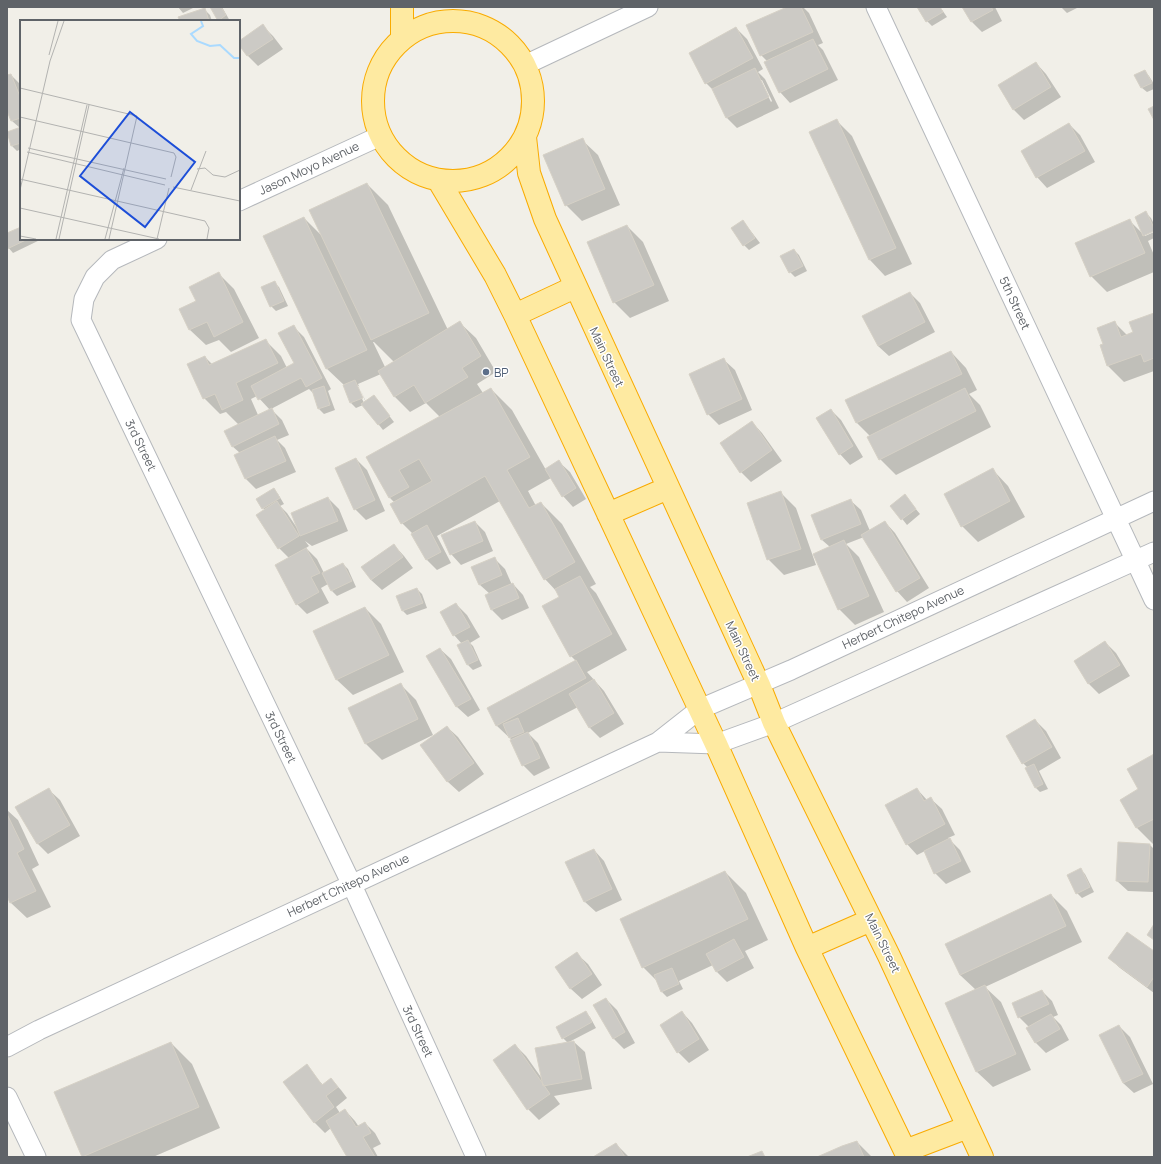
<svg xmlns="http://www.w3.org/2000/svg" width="1161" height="1164" font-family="Manrope,sans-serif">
	<rect width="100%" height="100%" fill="#f1efe8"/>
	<path fill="#0003" fill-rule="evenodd" d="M178,7H195L183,13Z
		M211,7H222L230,21H220Z
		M789,7H803L809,13L823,43L818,45L823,50L838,80L790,103L780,92L768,62L761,55L748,26Z
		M918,7H940L947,17L932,26L927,21Z
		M963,7H995L1002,21L982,32L972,22Z
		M1061,7H1079L1067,13Z
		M205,10L210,15L212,21H181Z
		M263,26L273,36L283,49L258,66L248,56L239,42Z
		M736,28L747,39L763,69L758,72L765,79L779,108L737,128L727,118L714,91L706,83L690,53ZM760,80H762L772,101L771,102Z
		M1036,63L1046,74L1061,97L1024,120L1014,110L999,86Z
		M1144,71L1149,76L1154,84V89L1147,92L1142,88L1136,75Z
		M11,75L21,85V149L17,151L12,146L7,133L20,128L12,121L7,108V77Z
		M836,120L852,136L912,264L885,276L870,260L810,133Z
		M1069,124L1080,135L1095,162L1047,188L1037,177Z
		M582,140L598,155L620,205L582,221L566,205Z
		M367,184L388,205L448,330L460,323L476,338L496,372L477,384L483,393L491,389L512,410L546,470L559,462L570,472L586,499L573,507L563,496L551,478L528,491L536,506L541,503L562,524L596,584L590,587L596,593L627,650L587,672L604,691L624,724L600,738L590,728L578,707L528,733L538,743L550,768L534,776L523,765L512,740L497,726L488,709L576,661L571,656L561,598L559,594L545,579L500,501L437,536L451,563L437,570L427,560L413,534L402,523L395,503L390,498L367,458L440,417L426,403L410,412L394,396L381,374L358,384L366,402L374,396L394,422L383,430L363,405L356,408L351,403L345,386L326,368L304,218L322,236ZM373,342H374L394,362L385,367ZM356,386H359L366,403H364Z
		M1146,213L1151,218L1154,224V230L1145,234V236L1154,232V238L1148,241L1154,255V272L1107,292L1091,276L1130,221L1143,234Z
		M743,221L760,243L749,250L744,245Z
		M627,226L643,242L669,301L630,318L614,302Z
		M21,228V239H42L13,253L7,246V235Z
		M794,250L799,255L807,271L795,277L790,272L782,257Z
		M218,273L234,289L259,338L231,352L219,340L206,345L190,330L181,309L197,301Z
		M274,282L279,287L288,306L276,311L271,306L262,287Z
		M910,293L920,303L935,332L889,356L878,346Z
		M1154,314V371L1124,382L1108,366L1101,346L1104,345L1114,322L1127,335L1134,333Z
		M293,326L304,337L331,389L328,391L335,410L324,414L319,409L314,394L309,389L271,409L282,420L289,435L277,440L285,448L296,472L256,489L245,478L240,453L232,446L239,425L226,412L220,414L204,398L205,357L212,364L265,340L281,356L287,368L296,364ZM257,396L270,410L258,415L251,399Z
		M951,352L966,368L977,390L969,394L980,405L991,427L896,475L880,459L870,436L856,422Z
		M724,360L735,370L752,410L719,425L708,414Z
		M831,410L841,420L863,457L850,465L840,454Z
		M752,422L762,433L782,461L751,482L741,472Z
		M356,459L367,470L385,511L366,520L355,509Z
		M993,470L1008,486L1025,517L978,542L962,526Z
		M273,489L278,494L284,504L280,506L287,513L297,528L328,498L339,509L348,531L312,546L305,541L309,546L306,548L317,559L324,573L343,564L348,569L356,587L337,596L332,591L328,584L321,588L329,603L307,614L297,604L289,558L279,548L265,510L263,508Z
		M780,492L796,508L816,565L784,575L768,559Z
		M905,496L920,514L907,525L892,506Z
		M850,500L861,510L870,531L885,522L895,533L929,588L907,602L897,591L864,537L846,544L859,557L884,612L855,625L839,609L830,547L822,540Z
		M475,522L485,532L493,551L461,565L451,554Z
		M394,545L404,556L413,568L382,590L371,580Z
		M494,558L505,569L512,585L513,584L523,595L529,608L502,620L492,610L486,596L490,594L480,585L472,568Z
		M417,589L422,594L427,608L407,615L402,610Z
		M456,604L467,615L480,637L470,643L473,646L482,666L473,670L468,665L462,644L454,635Z
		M365,608L381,624L404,672L353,695L337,680L315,632Z
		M1105,642L1116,653L1130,676L1099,694L1089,684L1075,661Z
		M440,649L451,659L480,710L468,717L457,707L427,657Z
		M400,684L416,700L433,735L382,760L366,744L349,708Z
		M1035,720L1046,731L1061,758L1039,771L1048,789L1040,792L1035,787L1028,768L1023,763Z
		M447,727L458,737L484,774L459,792L448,782L422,745Z
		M1154,755V843L1153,844L1137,828L1121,800L1140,790Z
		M917,789L927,800L931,799L942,809L955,835L948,838L960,850L971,872L946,884L935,873L925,851L917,855L907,844Z
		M49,790L60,800L80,836L48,854L37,843Z
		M7,810L18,820L39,865L32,869L51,907L27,918L11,903L7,894Z
		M1149,844L1154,849V892L1128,891L1117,881Z
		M594,850L604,861L622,900L596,912L585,902L567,863Z
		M1080,869L1085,874L1094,892L1082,898L1077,893Z
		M725,872L746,893L768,940L745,951L754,968L727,982L717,972L713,965L679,981L683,989L667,997L662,992L657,981L643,967Z
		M1051,895L1067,911L1082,942L985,987L1001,1002L1031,1070L993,1087L977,1072L976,990L960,975L946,944Z
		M1154,953V993L1120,968L1109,958Z
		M577,954L588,964L602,985L582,999L571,989L557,968Z
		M1042,991L1052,1001L1058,1015L1053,1017L1061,1025L1069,1040L1046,1053L1035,1042L1029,1027L1019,1017Z
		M606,999L617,1010L635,1043L624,1049L614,1039L595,1005Z
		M585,1012L590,1017L596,1028L569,1042H574L585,1052L592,1089L554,1096L560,1104L539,1120L528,1109L515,1045L526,1056L543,1080L568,1043L563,1038Z
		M682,1012L692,1023L709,1050L689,1063L678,1052L661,1026Z
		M1119,1026L1130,1037L1153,1084L1134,1093L1123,1083Z
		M171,1043L192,1064L220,1128L153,1157H83L55,1093Z
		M306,1066L323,1085L331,1079L341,1090L347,1098L336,1107L340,1113L345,1110L355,1121L359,1127L365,1123L375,1133L381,1144L373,1148L378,1157H348L331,1128L325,1133L314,1122Z
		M857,1142L872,1157H820Z
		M616,1144L629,1157H595Z"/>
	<path fill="#cccac5" stroke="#d6d1c6" d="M210,7H221L226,15L218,21Z
		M787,7H801L813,32L760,56L746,25Z
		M917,7H940L943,12L926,22Z
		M962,7H991L993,10L971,22Z
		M205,8L209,21H180L178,17Z
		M263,24L273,39L247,56L239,45V41Z
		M736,27L753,58L705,84L689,53Z
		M813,39L828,69L779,93L764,62Z
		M1036,62L1051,87L1013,110L998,85Z
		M755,68L769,97L726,118L712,89Z
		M1145,70L1152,83L1141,88L1134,75Z
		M11,74L21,99V118L11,121L7,111V75Z
		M1154,106V120L1148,109Z
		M837,119L896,248L869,260L809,132Z
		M1069,123L1085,151L1036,178L1021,151Z
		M21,127V143L11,146L7,132Z
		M583,138L605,189L565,206L543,155Z
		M367,183L429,313L371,340L309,210Z
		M1146,211L1154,228V231L1143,236L1135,217Z
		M304,217L367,350L326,369L263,236Z
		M1130,219L1145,253L1090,277L1075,243Z
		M743,220L755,238L743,246L731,228Z
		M627,225L654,285L613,303L587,242Z
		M21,227V239H28L7,249V233Z
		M794,249L803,266L789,273L780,256Z
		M219,272L243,322L214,337L207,322L189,330L179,309L196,301L189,287Z
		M275,281L284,301L270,307L261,287Z
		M910,292L925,322L878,346L862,316Z
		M1154,313V358L1144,362L1141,354L1107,366L1100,345L1103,344L1097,328L1115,321L1121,337L1133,332L1129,322Z
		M460,321L481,356L462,368L468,377L425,403L414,385L394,397L378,371Z
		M294,325L322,378L306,387L301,378L258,400L251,386L294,363L278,333Z
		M266,339L278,363L236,383L243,400L222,410L215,394L203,399L187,364L205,356L209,365Z
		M951,351L962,374L856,423L845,400Z
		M724,358L742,399L707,415L689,374Z
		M355,380L363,398L350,403L343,385Z
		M324,386L330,405L318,409L312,390Z
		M491,388L530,457L507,470L529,508L541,502L575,562L544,580L485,476L401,524L390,504L432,481L419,459L399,470L409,487L389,498L366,457Z
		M965,388L976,411L879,460L867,437Z
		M374,395L390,416L378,425L361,404Z
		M272,408L279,424L232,447L224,431Z
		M831,409L853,446L839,455L816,418Z
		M752,421L772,450L740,473L720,443Z
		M275,436L286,461L245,479L234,455Z
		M356,458L375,500L354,510L335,468Z
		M559,460L576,488L562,497L545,469Z
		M993,468L1010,501L961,527L944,494Z
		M274,488L280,498L262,509L256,499Z
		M781,491L801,549L767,560L747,503Z
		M905,494L916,509L901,520L890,506Z
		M328,497L338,521L300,536L291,513Z
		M851,499L861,524L821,540L811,515Z
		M277,501L299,536L278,549L256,515Z
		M475,521L483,541L450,555L441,535Z
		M885,521L920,578L896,592L861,535Z
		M427,525L441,552L426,560L411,534Z
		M844,540L869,596L838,610L813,554Z
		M394,544L403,557L371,580L361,567Z
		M306,548L320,573L311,577L319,592L296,605L275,565Z
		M495,557L502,575L479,585L471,567Z
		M343,563L352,581L331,591L322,573Z
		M580,576L612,634L570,657L542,606L559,597L555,589Z
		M513,583L519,598L491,610L485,595Z
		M417,588L423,603L402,611L396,596Z
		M456,603L470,627L453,636L440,612Z
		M365,607L389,655L336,680L313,631Z
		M468,640L478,660L467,665L457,645Z
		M1105,641L1120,665L1088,684L1074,661Z
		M440,648L471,699L456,707L426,656Z
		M576,660L586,678L496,726L487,708Z
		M594,679L614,713L589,728L569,694Z
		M401,683L418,719L365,744L348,708Z
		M518,718L524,732L509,738L503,724Z
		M1035,719L1052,747L1022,764L1006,736Z
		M447,726L474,763L447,782L420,745Z
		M528,732L540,758L522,766L510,740Z
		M1154,754V819L1136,828L1120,800L1138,789L1127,769Z
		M1034,764L1043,784L1035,788L1025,768Z
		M49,788L70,825L37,844L15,807Z
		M917,788L924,801L931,797L945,824L906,845L885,805Z
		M7,814L24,849L17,853L36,891L10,903L7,896Z
		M950,838L961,861L934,874L924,851Z
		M1118,842L1150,844L1148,882L1116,881Z
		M594,849L612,889L584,902L565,862Z
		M1081,868L1090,887L1076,894L1067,875Z
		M725,871L748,919L642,968L620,919Z
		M1051,894L1066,926L960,975L945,944Z
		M1154,924V940L1147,935Z
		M1127,932L1154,951V977L1147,987L1108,958Z
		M734,939L744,957L716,972L706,954Z
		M577,952L592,974L570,989L555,967Z
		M672,968L679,984L661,992L654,975Z
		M985,985L1016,1054L976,1072L945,1003Z
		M1042,990L1049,1004L1018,1018L1012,1003Z
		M606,998L625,1032L613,1039L593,1005Z
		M586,1011L592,1022L562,1039L556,1027Z
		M682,1011L699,1039L677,1053L660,1025Z
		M1051,1014L1060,1029L1035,1043L1026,1028Z
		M1119,1025L1143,1074L1123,1083L1099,1035Z
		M574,1041L582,1079L543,1086L535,1048Z
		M171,1042L199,1107L82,1157L54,1092Z
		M515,1044L550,1094L527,1110L493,1060Z
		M307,1064L322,1085L331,1078L338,1087L326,1096L334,1107L314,1123L283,1082Z
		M345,1109L356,1127L365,1122L371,1133L363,1137L375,1157H347L326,1121Z
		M857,1141L864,1157H817L842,1146Z
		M616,1143L625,1157H593Z
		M762,1151L765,1157H747Z"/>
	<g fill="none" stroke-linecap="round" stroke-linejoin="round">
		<defs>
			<path id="minor" d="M876,7L1154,600
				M525,65L648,7
				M239,201L380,136
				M157,239L112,260L95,277L84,299L81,320L351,883L476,1157
				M658,742L716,744L774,723L1154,552
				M7,1047L39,1030L658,742L700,709L791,670L1154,501
				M7,1097L36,1157"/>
			<path id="trunk" d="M373 101a80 80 0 1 1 160 0a80 80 0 1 1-160 0Z
				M402,38V7
				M525,137L529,173L545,219L759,685L774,723L889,956L982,1157
				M439,181L495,275L515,315L716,744L807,948L908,1157
				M515,315L575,287
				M608,514L668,488
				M807,948L871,920
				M905,1151L968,1127"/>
		</defs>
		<use href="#minor" stroke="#b5b8bc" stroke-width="21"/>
		<use href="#trunk" stroke="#f9ab00" stroke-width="24"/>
		<use href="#minor" stroke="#fff" stroke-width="19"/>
		<use href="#trunk" stroke="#feeaa1" stroke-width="22"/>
	</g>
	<circle fill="#5c6f8a" stroke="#fff" stroke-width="1.5" cx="486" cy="372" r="4"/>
	<g text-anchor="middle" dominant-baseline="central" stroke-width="3" stroke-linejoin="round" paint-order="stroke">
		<g font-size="12" fill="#5f6368" stroke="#fff">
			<text transform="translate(309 168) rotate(-25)">Jason Moyo Avenue</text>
			<text transform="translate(1015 303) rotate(65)">5th Street</text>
			<text transform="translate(607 357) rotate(65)">Main Street</text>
			<text transform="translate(141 445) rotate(64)">3rd Street</text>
			<text transform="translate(903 617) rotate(-25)">Herbert Chitepo Avenue</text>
			<text transform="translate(743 651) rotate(65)">Main Street</text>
			<text transform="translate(281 737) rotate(64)">3rd Street</text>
			<text transform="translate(348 885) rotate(-25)">Herbert Chitepo Avenue</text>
			<text transform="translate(883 943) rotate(64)">Main Street</text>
			<text transform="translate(418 1031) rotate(65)">3rd Street</text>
		</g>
		<g font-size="12" fill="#4e5e75" stroke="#fff" text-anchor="start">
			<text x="494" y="372">BP</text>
		</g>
	</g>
	<g transform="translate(20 20)">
		<rect width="220" height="220" fill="#f1efe8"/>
		<path fill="none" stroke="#aadaff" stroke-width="2" d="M181,1L183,6L171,14L177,21L190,26L200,25L214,38H220"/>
		<path fill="none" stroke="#b3b3b1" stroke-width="1" d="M29,35L38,1M0,68L117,96L89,219M0,97L154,133L156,137L151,157M8,128L146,159M7,132L145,165M177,149L185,148L193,155L205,157L220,150M0,159L185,201L189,208L187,219M153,167L220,181M0,170L30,41L44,1M171,170L186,131M0,188L139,219M0,216L16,219M36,219L67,85M39,219L69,85M85,219L104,148M137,219L149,168"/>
		<path fill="#1d4ed8" fill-opacity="0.15" stroke="#1d4ed8" stroke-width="2" d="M110,92L175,142L125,207L60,156Z"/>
		<rect width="220" height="220" fill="none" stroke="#5f6368" stroke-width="2"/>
	</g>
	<rect width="1161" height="1164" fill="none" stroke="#5f6368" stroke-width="16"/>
</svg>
